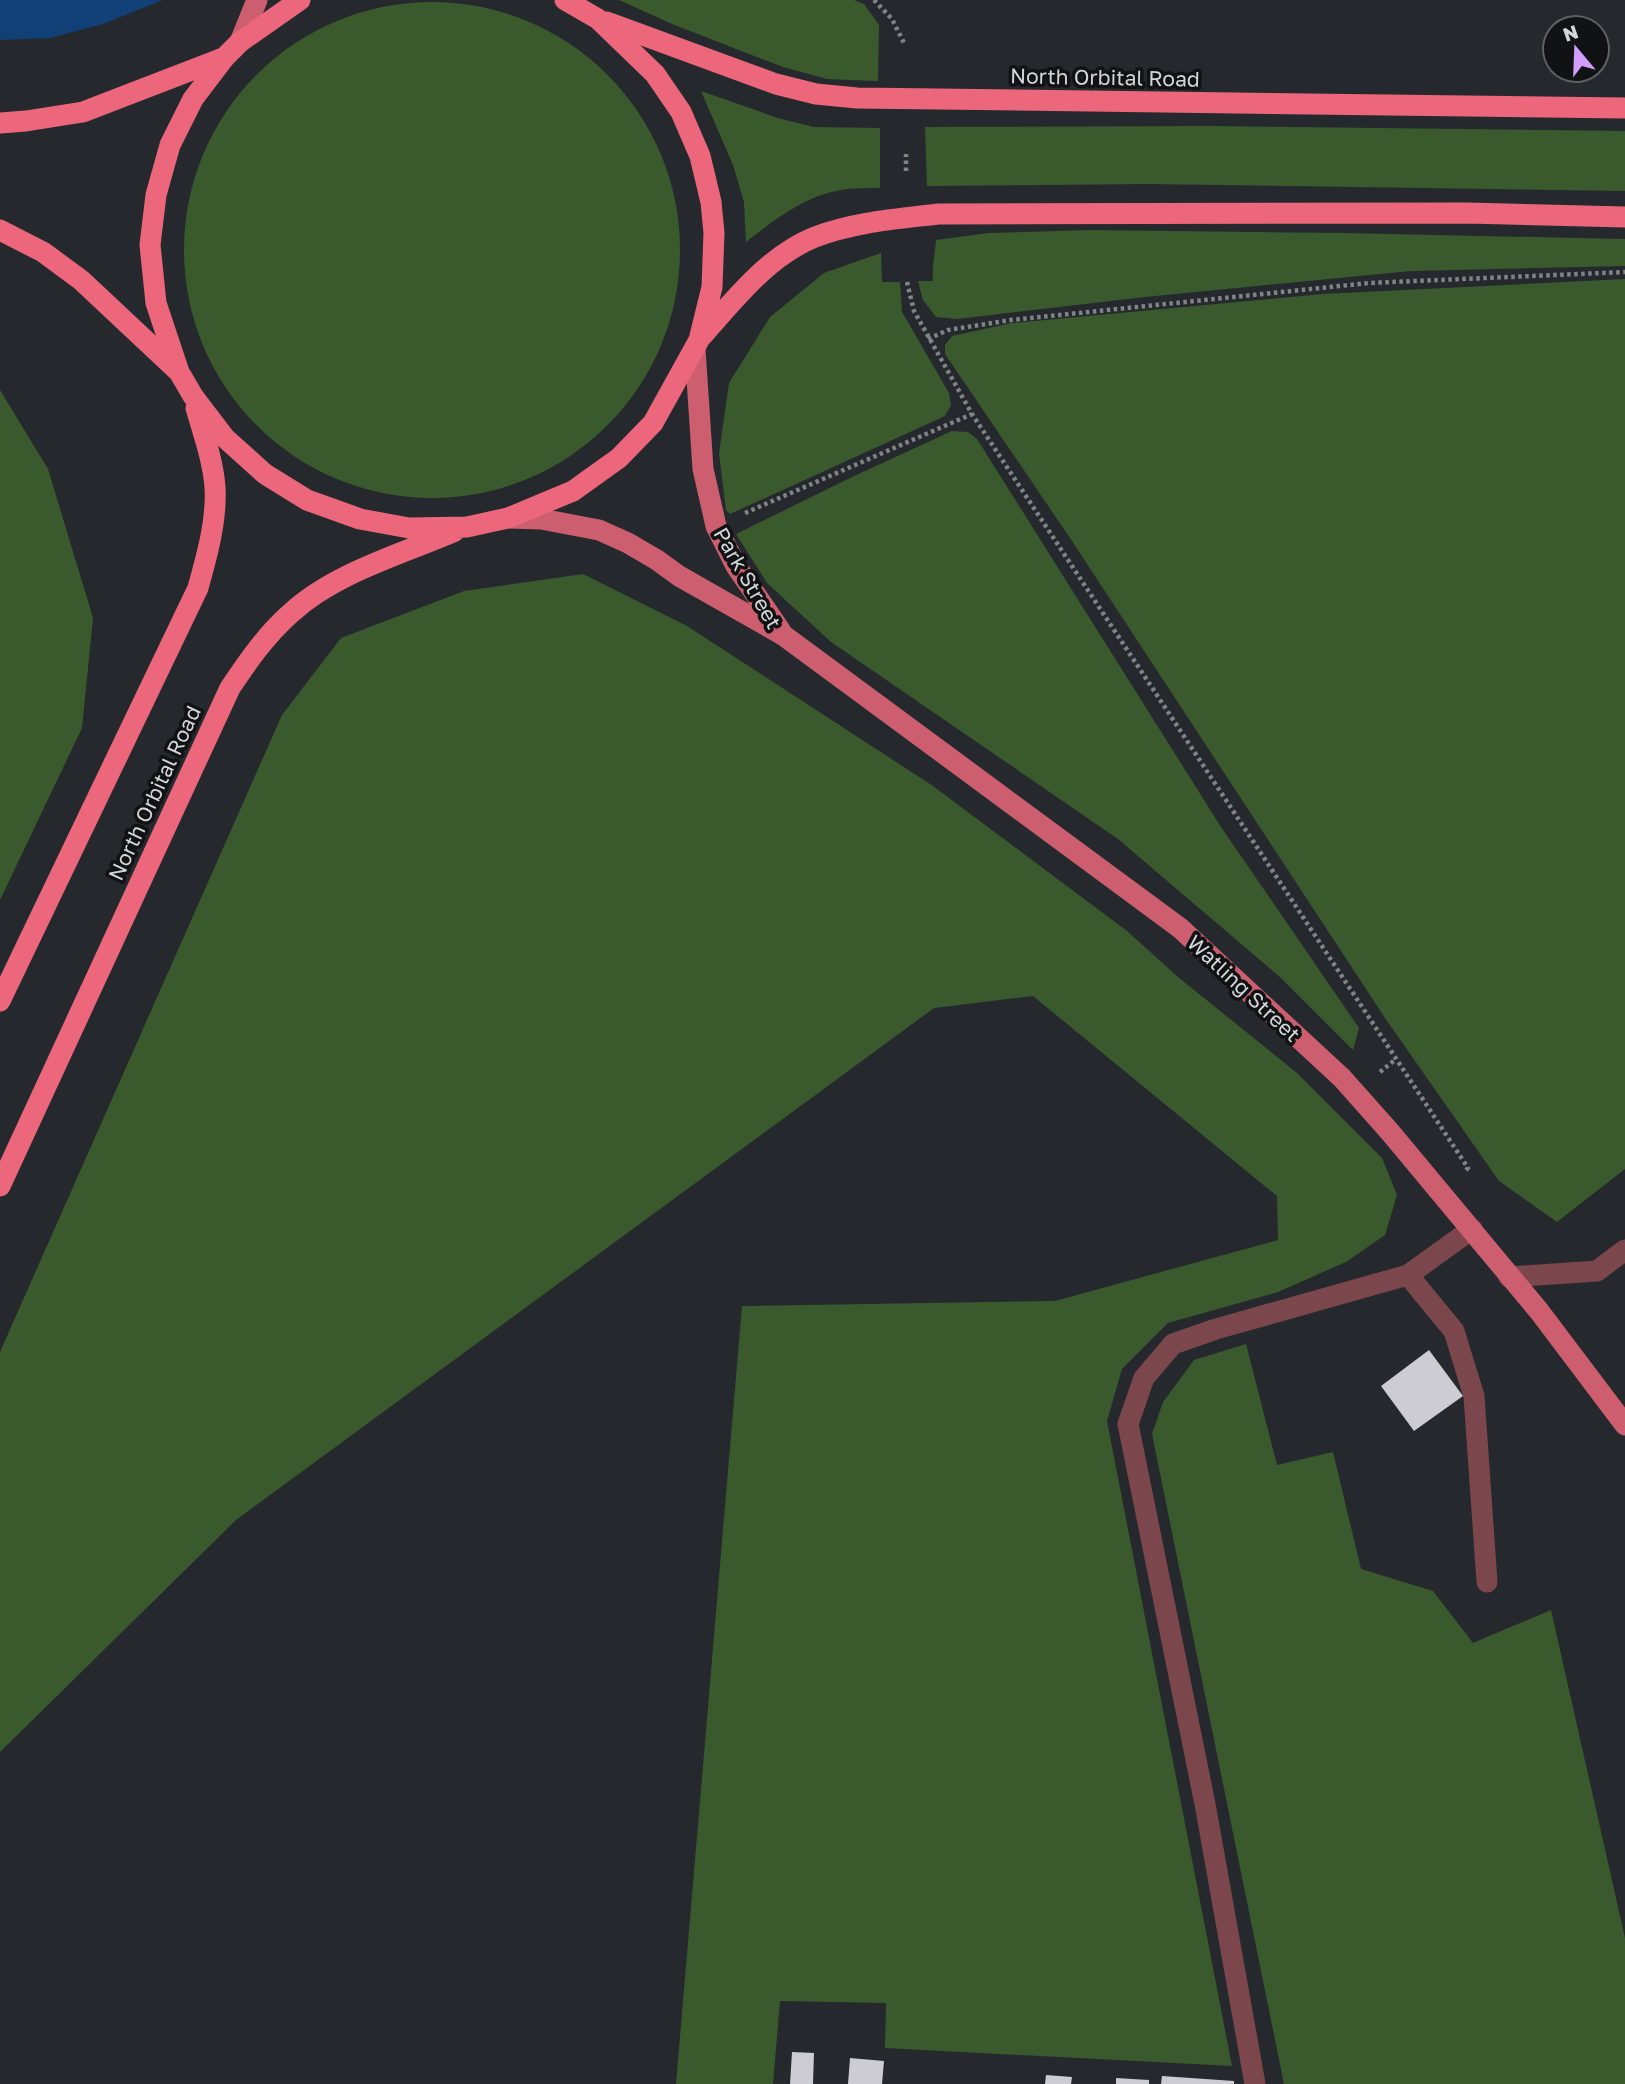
<svg xmlns="http://www.w3.org/2000/svg" width="1625" height="2084" font-family="'Golos Text',sans-serif">
	<rect width="100%" height="100%" fill="#25292d"/>
	<path fill="#3a5a2e" d="M619,0H854L864,4L879,25L878,81L827,79L783,67L672,24Z
		M184 250a248 248 0 1 1 496 0a248 248 0 1 1-496 0Z
		M701,91L778,118L814,127L880,128V188C869,188 858,188 847,189C807,194 777,218 746,242L744,202L733,165Z
		M1209,126L1625,131V191L1148,184L927,186L925,127Z
		M1091,230L1343,233L1625,239V266L1411,271L1145,297L957,319L936,317L923,300L918,281H933C932,266 935,254 936,240L989,233Z
		M881,253L882,282H900L902,312L949,393L951,405L945,416L730,514L726,510L719,453L729,383L770,317L824,273Z
		M1625,279V1169L1557,1222L1499,1181L1385,1018L1072,541L945,354V345L952,336L1012,323L1323,294Z
		M0,390L48,469L93,618L82,728L0,900Z
		M952,431L968,432L977,439L1221,827L1359,1028L1353,1050L1281,978L1118,839L831,642L767,583L736,534L852,477Z
		M583,574L687,626L933,786L1127,931L1178,977L1297,1073L1382,1158L1397,1195L1385,1235L1346,1262L1278,1292L1168,1323L1122,1369L1107,1421L1232,2066L885,2048L886,2003L780,2001L773,2084H676L742,1306L1055,1301L1278,1240L1277,1196L1033,996L934,1008L236,1520L0,1752V1352L282,715L341,638L464,591Z
		M1246,1344L1277,1465L1333,1452L1361,1569L1433,1591L1473,1643L1551,1610L1625,1938V2084H1284L1152,1434L1163,1402L1194,1360Z"/>
	<path fill="#114077" d="M0,0H163L103,24L50,38L0,40Z"/>
	<path fill="#ceccd3" d="M1429,1350L1463,1396L1414,1431L1381,1386Z
		M792,2052L814,2053L813,2084H790Z
		M850,2058L884,2061L882,2084H848Z
		M1046,2075L1072,2077L1071,2084H1045Z
		M1162,2076L1234,2081V2084H1161Z
		M1116,2078L1149,2080V2084H1116Z"/>
	<g fill="none" stroke-linecap="round" stroke-linejoin="round">
		<path stroke="#808487" stroke-width="4.5" stroke-dasharray="3.5 3.5" stroke-linecap="butt" d="M874,0L892,19L904,43
			M906,171V154
			M907,282L914,311L972,414L1468,1168L1464,1172
			M928,339L948,330L1011,320L1369,283L1625,272
			M745,513L972,414
			M1380,1072L1396,1059"/>
		<path stroke="#7c464d" stroke-width="21" d="M1408,1275L1454,1331L1474,1396L1487,1582
			M1509,1277L1597,1271L1625,1250"/>
		<path stroke="#7c464d" stroke-width="21" d="M1255,2084L1205,1804L1128,1424L1144,1378L1173,1344L1216,1329L1408,1275L1472,1229"/>
		<path stroke="#cd5e6f" stroke-width="21" d="M240,42L257,0
			M695,349L703,469L716,526L736,566L780,630
			M508,518L541,519L599,530L628,543L657,560L679,576L783,635L1180,928L1342,1078L1390,1132L1539,1311L1625,1425"/>
		<path stroke="#ec667c" stroke-width="21" d="M300,0L240,42L225,57L193,99L170,145L156,195L150,245L156,303L179,372L193,396L225,438L265,474L307,500L360,519L409,528L467,527L508,518L573,491L619,458L653,423L699,340L712,287L714,233L711,202L700,156L681,112L655,74L598,19L565,0
			M607,22L776,84L816,94L857,98L1625,108
			M0,123L26,121L83,112L223,58
			M0,230L43,252L81,280L178,371
			M702,336C735,299 768,256 815,237C854,222 897,219 938,214L1467,213L1625,217
			M0,1001L198,588C207,555 217,521 215,487C213,460 203,433 196,408
			M0,1186L230,688C248,661 266,635 291,613C334,573 402,554 455,531"/>
	</g>
	<g text-anchor="middle" dominant-baseline="central" stroke-width="7" stroke-linejoin="round" paint-order="stroke">
		<g font-size="21" fill="#d3d6d8" stroke="#101213">
			<text transform="translate(1105 77) rotate(1)">North Orbital Road</text>
			<text transform="translate(748 578) rotate(60)">Park Street</text>
			<text transform="translate(154 793) rotate(-65)">North Orbital Road</text>
			<text transform="translate(1244 988) rotate(43)">Watling Street</text>
		</g>
	</g>
	<g transform="translate(1576 49) rotate(341)"><circle r="33" fill="#101213" stroke="#5e6062" stroke-width="2"/>
	<path d="M0-5L12 26L0 18L-12 26Z" fill="#d29dfd"/>
	<text y="-10" font-size="19" font-weight="bold" text-anchor="middle" fill="#d3d6d8">N</text>
	</g>
</svg>
